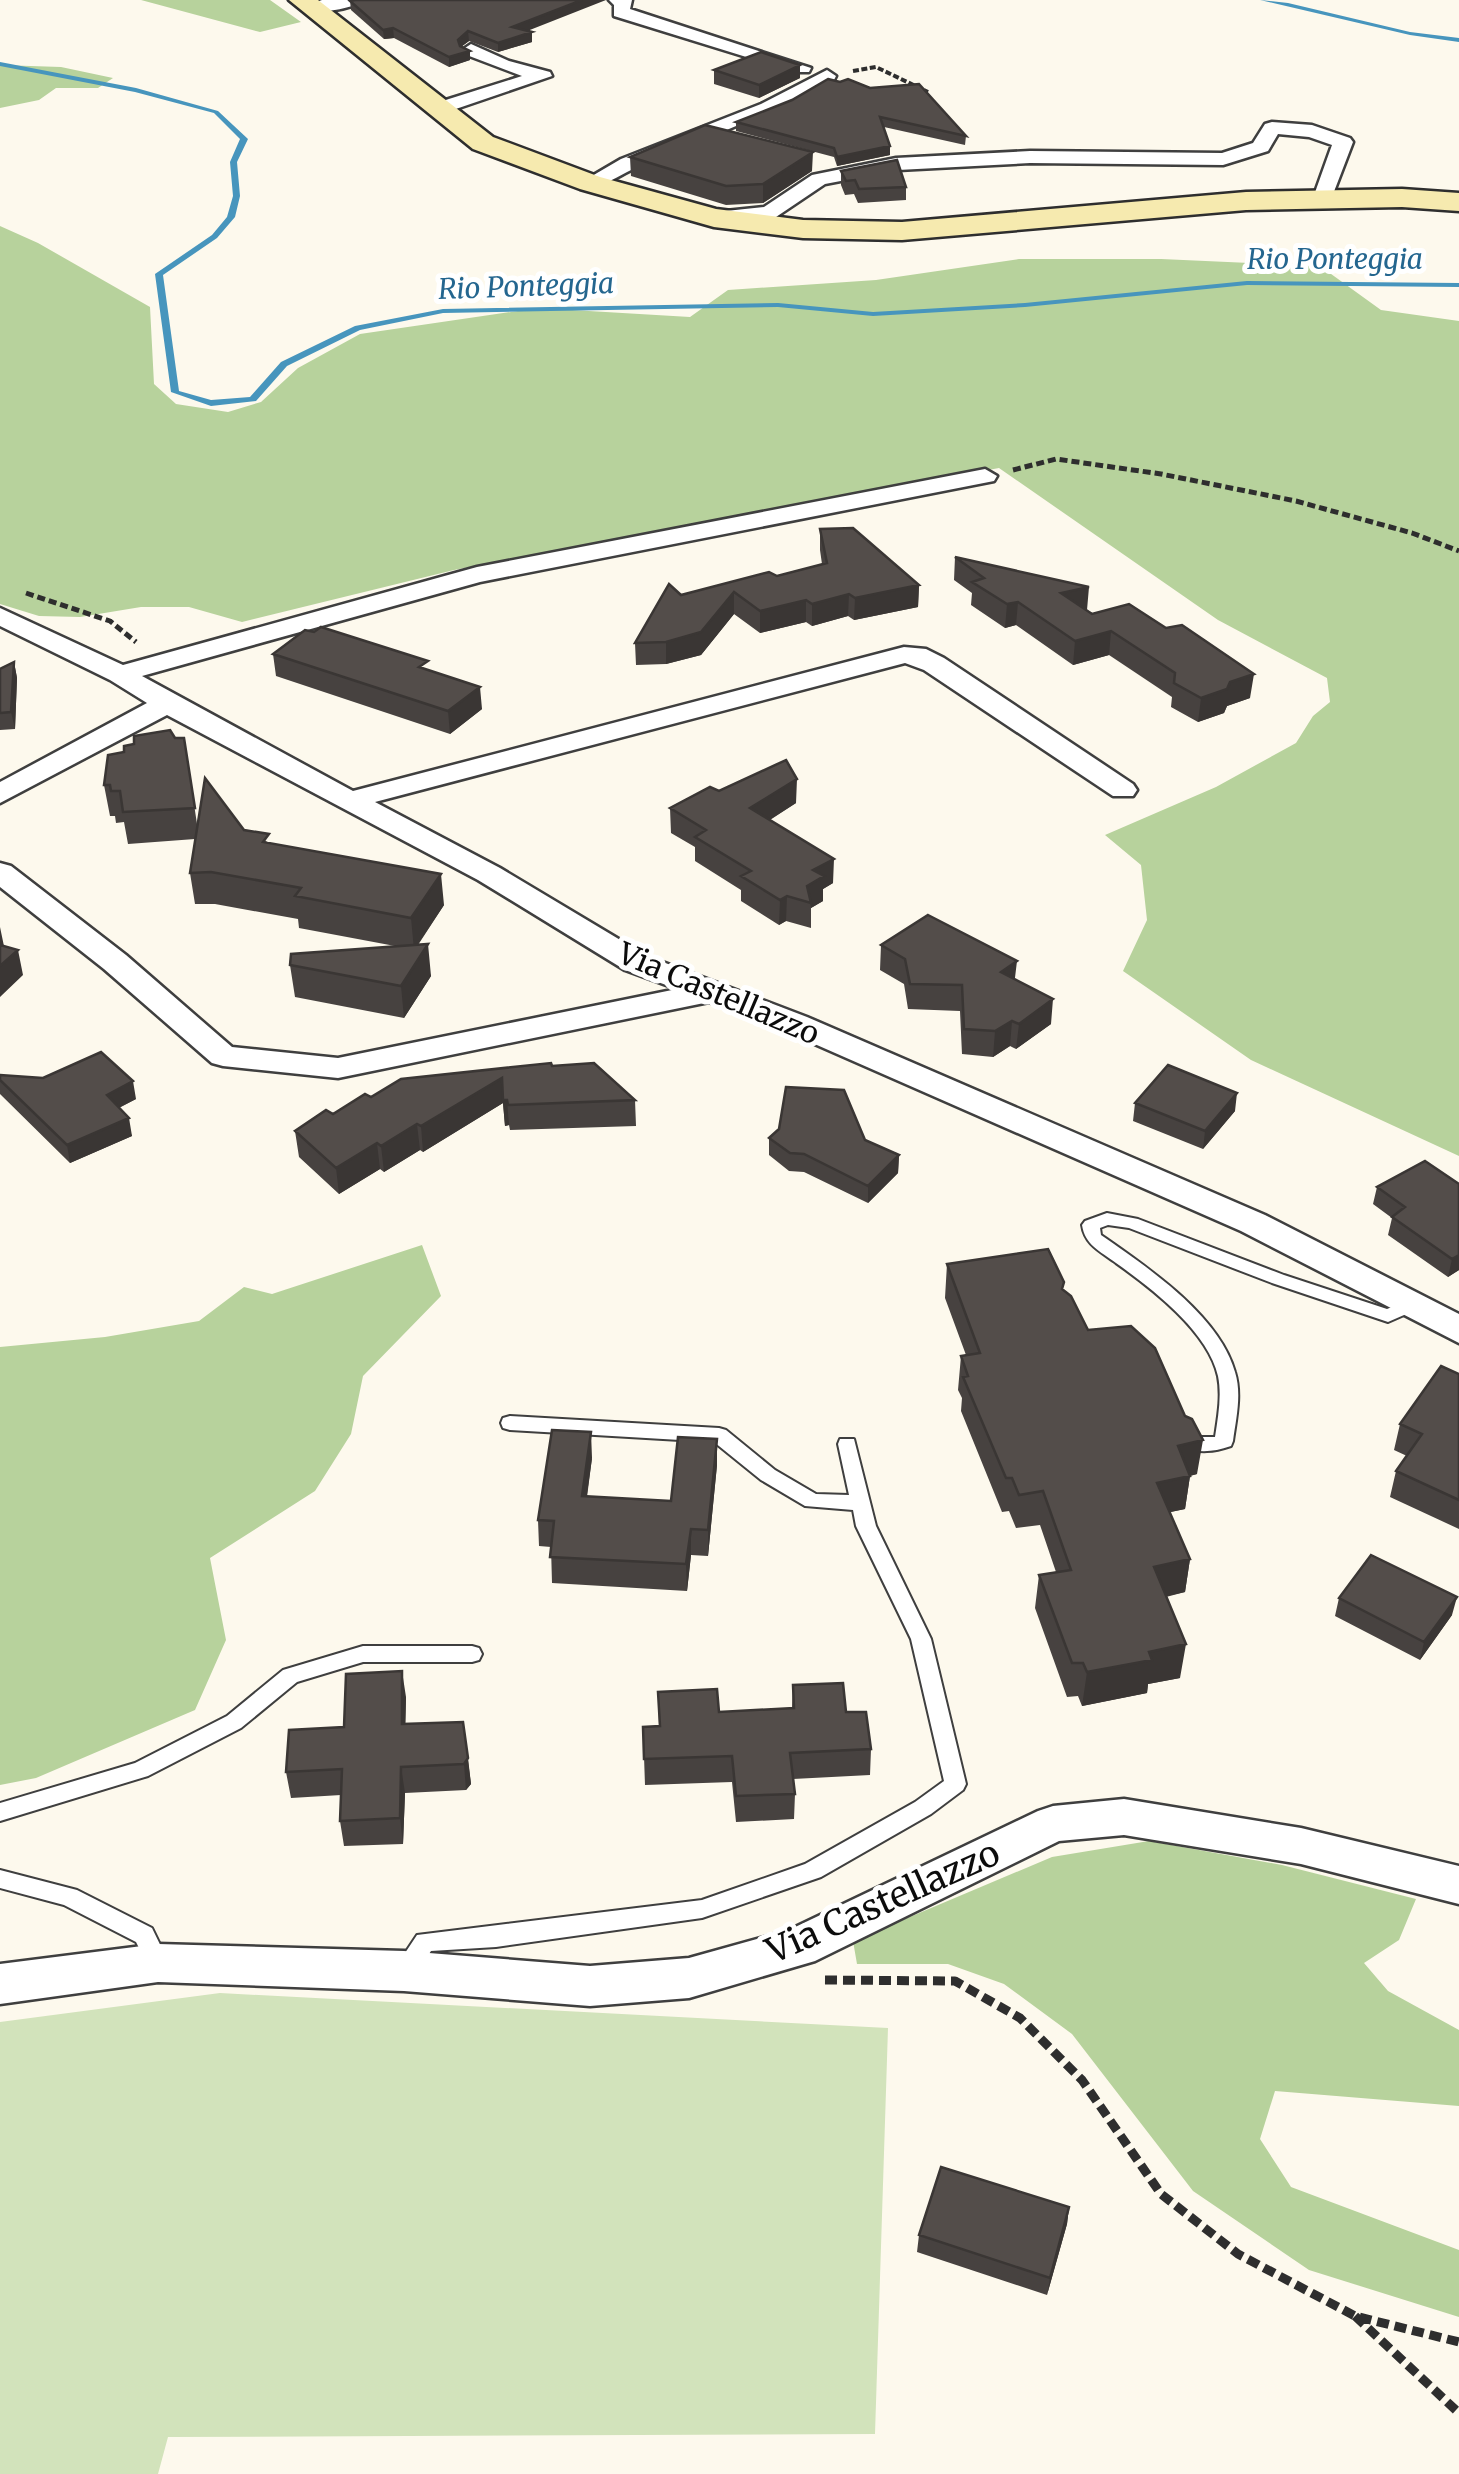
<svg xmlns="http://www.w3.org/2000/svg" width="1459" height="2474" font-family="Merriweather,serif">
	<rect width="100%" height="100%" fill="#fdf9ed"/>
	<path fill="#d2e3bb" d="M220,1993L888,2028L875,2434L168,2437L158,2474H0V2022Z"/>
	<path fill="#b7d29c" d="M141,0H270L301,22L260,32Z
		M0,65L61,67L113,78L98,88H56L39,100L0,108Z
		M0,226L38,243L150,307L154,384L176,404L228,412L261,402L298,368L360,334L538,308L690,317L728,290L876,280L1019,259H1161L1320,266L1381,310L1459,321V1156L1251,1060L1123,971L1147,920L1141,865L1105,835L1216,787L1296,743L1313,716L1330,702L1327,678L1218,620L999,468L454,570L242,622L189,607H141L80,617L39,616L0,604Z
		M422,1245L441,1296L363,1376L351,1434L315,1491L210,1558L226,1640L195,1710L36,1778L0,1785V1347L105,1337L199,1321L244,1287L272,1294Z
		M1149,1841L1282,1865L1416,1899L1399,1940L1364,1963L1388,1991L1459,2030V2106L1275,2091L1260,2139L1291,2187L1459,2250V2317L1309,2270L1193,2191L1072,2034L1004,1984L948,1964H857L853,1941L1052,1857Z"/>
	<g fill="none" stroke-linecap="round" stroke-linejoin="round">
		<path fill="#4795bd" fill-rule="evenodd" d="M1260,0L1288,3L1410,32L1459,38V42L1410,35Z
			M0,62L136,88L218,111L248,139L237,162L240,196L235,217L217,238L163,275L179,391L211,400L250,397L281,362L355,326L443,309L778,303L873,312L1025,303L1247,281L1459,283V287L1247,285L1025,307L873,316L778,307L443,313L360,330L287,366L256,401L211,406L171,392L155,274L212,235L227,217L233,196L230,162L240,139L214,113L135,92L0,66Z"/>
		<defs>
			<path id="lane" d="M1107,1213L1138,1219L1284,1275L1387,1309L1414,1298L1423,1304L1420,1308L1388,1322L1272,1283L1129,1228L1108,1225L1100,1228L1101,1235C1147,1267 1219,1315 1235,1372C1242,1394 1236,1419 1233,1441L1231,1446C1213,1452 1201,1453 1183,1448L1178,1431L1180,1426H1194L1198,1437H1215C1218,1417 1222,1396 1218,1376C1208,1331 1151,1288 1116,1263C1100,1251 1085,1245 1082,1225L1085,1221Z
				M510,1416L719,1428L726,1430L775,1470L816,1494L849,1495L838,1444L840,1439H854L876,1526L931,1639L966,1784L963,1790L931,1814L821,1877L702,1918L496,1947L431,1951C422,1964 414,1984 396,1978L393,1971L417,1935L702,1900L805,1864L915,1802L944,1781L911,1639L856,1526L853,1510L805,1506L761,1480L714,1442L510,1430L503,1428L501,1423L503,1418Z
				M363,1646H472L479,1648L482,1654L479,1660L472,1662H363L297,1682L241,1728L148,1776L0,1821V1803L135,1763L227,1716L283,1670Z
				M0,1870L77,1890L152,1928L169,1963L166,1970L158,1973L150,1970L136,1942L64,1905L0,1888Z"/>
			<path id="street" d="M365,0C352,9 315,16 302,7L322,0Z
				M609,0H632L630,9L811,68L809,72H795L614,16V5Z
				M471,44L509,61L550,72L552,76L447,112H433V104L522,76L464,54L462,50Z
				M827,70L836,76L834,80C771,114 705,138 640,166C623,173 608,184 590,189L580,183L621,159L761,104Z
				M1272,122L1312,125L1350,138L1353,142L1330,202L1323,204L1313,198L1332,145L1309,137L1278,134L1268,151L1223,165L1030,163L898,170L825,184L776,217L716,224L706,218L716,212L764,207L812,175L896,158L1030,151L1222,153L1253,143L1265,124Z
				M985,469L997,476L994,481L480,582L142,676L353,791L904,647L926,649L944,658L1133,784L1137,790L1133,796H1113L924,670L905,663L375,802L500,868L647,956L807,1017L1265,1215L1459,1314V1343L1241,1231L785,1031L709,1002L338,1078L223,1066L212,1063L104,969L0,887V863L11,866L126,955L232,1047L338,1058L677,989L625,970L478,880L167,715L0,803V782L147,703L110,680L0,626V608L123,665L477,567Z
				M1124,1799L1301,1828L1459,1866V1904L1301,1864L1124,1835L1059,1841L815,1961L689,1998L590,2006L404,1991L158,1982L0,2004V1964L158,1944L404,1951L590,1966L689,1958L789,1930L1038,1811L1053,1806Z"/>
			<path id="secondary" d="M289,0H318L493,137L600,177L716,209L803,220L902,222L1246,192L1402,189L1459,193V211L1402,207L1246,210L902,240L803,238L714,227L580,189L473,149Z"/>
		</defs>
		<use href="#lane" stroke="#3f3f3f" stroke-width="4"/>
		<use href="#street" stroke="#3f3f3f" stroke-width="5"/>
		<use href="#secondary" stroke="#2e2e2e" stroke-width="5"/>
		<path stroke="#2e2e2e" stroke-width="4" stroke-dasharray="6 2.5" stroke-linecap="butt" d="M853,71L876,67L928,92"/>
		<path stroke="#2e2e2e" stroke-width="5" stroke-dasharray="8 4" stroke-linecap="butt" d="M1013,470L1056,459L1161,474L1296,501L1412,533L1459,551
			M26,593L110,621L136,642"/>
		<path stroke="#2e2e2e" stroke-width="9" stroke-dasharray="12 6" stroke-linecap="butt" d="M825,1980L955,1981L1020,2018L1082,2080L1161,2194L1238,2254L1355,2316L1459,2342
			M1355,2316L1459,2413"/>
		<use href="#lane" fill="#fff" fill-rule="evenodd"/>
		<use href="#street" fill="#fff" fill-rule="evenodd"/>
		<use href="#secondary" fill="#f6eaaf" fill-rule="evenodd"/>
	</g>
	<path fill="#474240" d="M350,1L526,31L532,32V42L498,52L469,41L461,47L470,60L449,67L394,38L384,39L351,10Z
		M714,70L800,78L759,98L714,84Z
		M828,79L966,136L965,145L884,127L890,155L837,166L834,157L736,131V122L792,100Z
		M630,157L812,171L763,203L726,205L631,176Z
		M841,171L906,187V200L858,203L854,194L845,195L841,185Z
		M820,529L919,585L918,607L854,620L848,616L812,626L806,622L760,633L734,614L701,655L666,664L636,665L635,643L681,595L777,576L822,564L820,550Z
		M955,557L1087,610L1250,698L1227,706L1224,713L1198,722L1171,707L1172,697L1109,655L1073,665L1016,625L1005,628L971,605L972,593L954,580Z
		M273,654L429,670L482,709L450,734L276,676Z
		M14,662L17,678L15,729L0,730V669Z
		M175,738H184L197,824L244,830L270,843L444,905L418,945L431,976L404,1018L295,997L290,965L395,946L299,928L298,919L215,904H195L190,873L195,839L128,844L124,822L116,823L115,816H110L104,785L124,752Z
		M719,791L796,803L770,820L833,883L823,889V901L811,908V928L786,921L779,925L741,901V890L695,861V847L671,833L670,808Z
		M881,945L1015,979L1051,1024L1016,1049L1010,1046L993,1057L962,1054L960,1011L908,1009L904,984L880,970Z
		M552,1066L635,1100L636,1126L510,1130L509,1125L505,1126L503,1103L423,1152L420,1150L384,1172L380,1169L339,1194L299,1157L295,1131L371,1097Z
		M0,1075L136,1099L119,1108L132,1136L70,1163L0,1094Z
		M1135,1103L1235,1111L1203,1149L1133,1121Z
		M769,1138L865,1140L899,1155L898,1173L868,1203L804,1172L789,1171L769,1155Z
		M1459,1184V1270L1448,1277L1388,1235L1392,1218L1373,1204L1377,1187Z
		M947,1264L1064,1290L1088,1330L1197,1474L1190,1476L1185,1509L1170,1512L1190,1559L1185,1592L1166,1597L1180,1678L1148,1684L1147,1693L1082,1706L1078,1696L1067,1697L1035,1608L1039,1575L1056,1572L1040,1525L1016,1528L1009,1511L1002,1512L961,1411L962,1398L958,1390L961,1356L966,1355L945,1298Z
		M1459,1374V1529L1390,1497L1396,1471L1407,1456L1394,1450L1400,1424Z
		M717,1439V1465L708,1556L691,1555L687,1591L552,1583L551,1547L539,1546L538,1520L592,1458L587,1497L671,1501Z
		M1339,1598L1452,1615L1420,1660L1335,1616Z
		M793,1685L846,1712L871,1749L870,1775L793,1779L795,1794L794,1819L736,1822L732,1782L645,1785L643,1727L659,1726L658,1692L719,1712L792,1708Z
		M406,1697L405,1724L463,1722L471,1784L466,1790L405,1793L403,1844L344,1846L340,1821L341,1795L291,1798L286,1772L344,1727Z
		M1069,2207L1067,2224L1047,2295L917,2252L919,2235Z"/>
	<path fill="#3a3634" d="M582,0H606L512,37V27Z
		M393,28L394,38L384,39L383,30Z
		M468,31L469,41L458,49V40Z
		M532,32V42L498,52V43Z
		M470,51V60L449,67V57Z
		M800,65V78L759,98V85Z
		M890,146V155L837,166V157Z
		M813,152L812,171L763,203V184Z
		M919,585L918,607L854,620L855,598Z
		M1089,587L1087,610L1061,593Z
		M734,592V614L701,655L666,664V642Z
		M849,594L848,616L812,626V604Z
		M806,600V622L760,633V611Z
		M1018,602L1016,625L1005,628L1007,604Z
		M1111,631L1109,655L1073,665L1075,641Z
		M14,662L17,678L15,729L11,712Z
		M1254,674L1250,698L1227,706L1224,713L1198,722L1201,698L1230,682Z
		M480,687L482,709L450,734L448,711Z
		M797,779L796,803L750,832V808Z
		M834,859L833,883L823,889V901L811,908L807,886L813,870Z
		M441,874L444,905L414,950L411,918Z
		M787,896L786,921L779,925L780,900Z
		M0,927L5,951L0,956Z
		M428,944L431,976L404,1018L401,986Z
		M18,950L23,975L0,997V966Z
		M1017,961L1014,986L1001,972Z
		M1053,999L1051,1024L1016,1049L1019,1024Z
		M1012,1021L1010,1046L993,1057L995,1031Z
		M502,1078L507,1100L509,1125L505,1126L503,1103L423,1152L421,1126Z
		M133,1081L136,1099L110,1112L107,1095Z
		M1237,1093L1235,1111L1203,1149L1205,1131Z
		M129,1118L132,1136L70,1163L67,1145Z
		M417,1124L420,1150L384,1172L381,1146Z
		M377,1143L380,1169L339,1194L336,1168Z
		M899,1155L898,1173L868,1203V1186Z
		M1459,1255V1270L1448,1277L1452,1259Z
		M591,1432L592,1458L583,1523L582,1496Z
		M717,1439V1465L708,1556V1530Z
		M1203,1440L1197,1474L1185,1477L1190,1476L1185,1509L1152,1516L1157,1483L1178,1446Z
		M691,1529V1555L687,1591L686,1564Z
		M1190,1559L1185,1592L1149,1600L1154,1567Z
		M1457,1597L1452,1615L1420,1660L1424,1642Z
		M1186,1644L1180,1678L1148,1684L1147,1693L1082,1706L1087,1672L1149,1652Z
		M402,1671L406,1697L405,1750L402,1724Z
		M468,1758L471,1784L466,1790L464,1764Z
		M401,1767L405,1793L403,1844L400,1818Z
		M1069,2207L1067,2224L1047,2295L1050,2278Z"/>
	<path fill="#534d4a" stroke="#3a3634" stroke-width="2.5" d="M355,0H582L512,27L532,32L498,43L468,31L458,40L460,46L470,51L449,57L393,28L383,30L350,1Z
		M761,52L800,65L759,85L714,70Z
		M828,79L840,82L848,79L870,88L919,84L966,136L880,117L890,146L837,157L834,148L736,122L792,100Z
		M705,125L813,152L763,184L726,186L630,157Z
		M897,160L906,187L859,189L855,180L846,181L841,171Z
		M853,528L919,585L855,598L849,594L812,604L806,600L760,611L734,592L701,632L666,642L635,643L669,584L681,595L769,572L777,576L827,563L820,529Z
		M955,557L1089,587L1061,593L1092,614L1129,604L1166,628L1182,625L1254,674L1230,682L1227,689L1201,698L1174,683L1175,673L1111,631L1075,641L1018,602L1007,604L972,582L984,578Z
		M321,627L428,661L419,667L480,687L448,711L273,654L305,630L314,632Z
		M14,662L11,712L0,713V669Z
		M170,730L175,738H184L195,808L123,812L120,791H111L110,785H104L108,755L124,752V746L134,744V736Z
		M786,760L797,779L750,808L834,859L813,870L824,876L807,886L811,903L787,896L780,900L741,876L751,871L695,837L706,830L670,808L710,787L719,791Z
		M205,778L244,830L269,834L263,842L441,874L411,918L295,896L301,888L211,872L190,873Z
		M928,915L1017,961L1001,972L1053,999L1019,1024L1012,1021L995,1031L964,1029L962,985L910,984L905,959L881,945Z
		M428,944L401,986L290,965L291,954Z
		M0,945L18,950L0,966Z
		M101,1052L133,1081L107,1095L129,1118L67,1145L0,1080V1075L43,1078Z
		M551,1063L552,1066L594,1063L635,1100L508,1105L507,1100H503L502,1078L421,1126L417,1124L381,1146L377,1143L336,1168L295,1131L326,1110L333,1114L365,1094L371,1097L401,1079Z
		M1168,1065L1237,1093L1205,1131L1135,1103Z
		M786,1087L844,1090L865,1140L899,1155L868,1186L804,1154L790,1153L769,1138L779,1129Z
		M1425,1161L1459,1184V1255L1452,1259L1392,1217L1405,1207L1377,1187Z
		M1048,1249L1064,1282L1062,1289L1071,1296L1088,1330L1131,1326L1155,1348L1185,1416L1192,1419L1203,1440L1178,1446L1190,1476L1157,1483L1190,1559L1154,1567L1186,1644L1149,1652L1152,1660L1087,1672L1083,1663H1072L1039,1575L1071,1570L1043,1491L1019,1495L1012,1478H1006L963,1377L968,1376L961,1356L980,1353L947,1264Z
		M1441,1366L1459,1374V1500L1396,1471L1422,1434L1400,1424Z
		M552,1430L591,1432L582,1496L671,1501L678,1437L717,1439L708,1530L691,1529L686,1564L550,1557L554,1521L538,1520Z
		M1371,1555L1457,1597L1424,1642L1339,1598Z
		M402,1671V1724L463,1722L468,1758L464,1764L401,1767L400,1818L340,1821L342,1769L286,1772L289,1730L344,1727L346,1674Z
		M843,1683L846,1712H866L871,1749L790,1753L795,1794L736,1796L732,1756L644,1759L643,1727L660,1726L658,1692L717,1689L719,1712L794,1708L793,1685Z
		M941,2167L1069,2207L1050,2278L919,2235Z"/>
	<g text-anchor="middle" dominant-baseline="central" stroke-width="10" stroke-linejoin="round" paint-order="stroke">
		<g font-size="28" font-style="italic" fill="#24668f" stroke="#fff">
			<text x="1335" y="259">Rio Ponteggia</text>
			<text transform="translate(526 286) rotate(-2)">Rio Ponteggia</text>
		</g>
		<g font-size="30" fill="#0c0c0c" stroke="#fff">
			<text transform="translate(719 993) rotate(23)">Via Castellazzo</text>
		</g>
		<g font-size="35" fill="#0c0c0c" stroke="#fff">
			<text transform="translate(883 1902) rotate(-24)">Via Castellazzo</text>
		</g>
	</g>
</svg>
